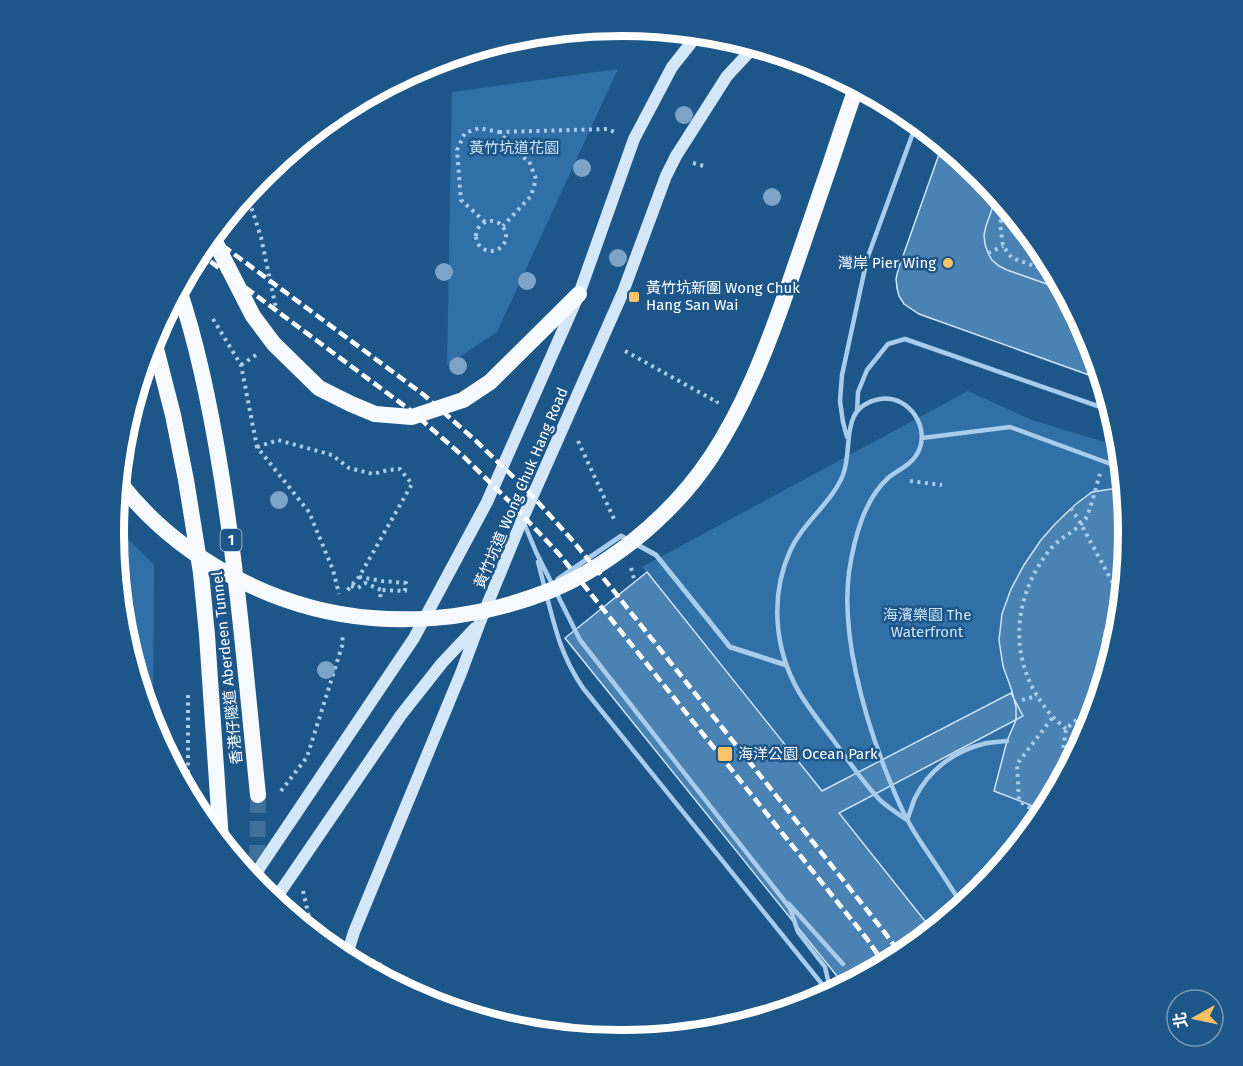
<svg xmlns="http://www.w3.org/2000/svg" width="1243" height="1066" font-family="'Fira Sans','Noto Sans TC',sans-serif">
	<rect width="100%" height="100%" fill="#1d5689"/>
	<path fill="#3070a7" d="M618,69L497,332L447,365L452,92Z
		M968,391L1032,420L1121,447L1129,533L1119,632L1090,728L1043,815L980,892L934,930L642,567Z
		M115,526L154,565L153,727L124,632L114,533Z"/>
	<path fill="#4a82b3" stroke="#cce4f9" stroke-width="1.5" d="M943,143L981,174L997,195L986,226L984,235L985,244L988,253L992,260L999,266L1007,270L1064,290L1090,339L1101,375L1100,379L919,314L904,304L899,296L897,288L896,279L898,270Z
		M943,143L981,174L1044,251L1090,339L1103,380L919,314L904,304L899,296L897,288L896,279L898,270Z
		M1124,487L1129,533L1119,632L1090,728L1046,811L994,791L1007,741L1016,720V707L1012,691L1003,666L999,640L1002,614L1011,589L1024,565L1041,540L1056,523L1076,504L1092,492Z
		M647,572L822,791L1011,693L1023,716L839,813L933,931L903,955L845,986L565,638Z"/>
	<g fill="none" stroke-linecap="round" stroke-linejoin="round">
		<path stroke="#3f6f9b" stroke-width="16" stroke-dasharray="16 8" stroke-linecap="butt" d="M257,885L258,795"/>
		<path stroke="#a7ccec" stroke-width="4" stroke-dasharray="3 4.5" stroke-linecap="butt" d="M499,132L608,129L616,133
			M693,163L704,166
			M247,194L261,237L275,304L278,310
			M1007,206L1000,223L1003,246L1012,258L1055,273
			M476 236a15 15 0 1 1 30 0a15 15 0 1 1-30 0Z
			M485,222L461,200L457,150L465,133L479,128L499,132L509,143L514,151L529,161L536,179L531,196L503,226
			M988,253L1003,246
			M213,319L241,365L257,447L309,512L333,570L339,594
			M625,351L717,402L716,403
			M241,365L256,355
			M578,441L615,521
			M257,447L278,440L332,455L349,468L373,474L388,470L400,469L412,484L359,577L345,593
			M1110,448L1117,427
			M122,453L128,463
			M910,481L942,485
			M1071,508L1081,524L1122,600
			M631,568L635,582
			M359,577L382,581L406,583L405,591L381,590
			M351,586L358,588L365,583L381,590L380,599
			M1108,671C1099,644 1104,625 1122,605
			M188,695V794
			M1022,700L1037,696
			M1066,729C1058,722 1050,715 1044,706C1008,658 1013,598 1048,552C1058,538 1076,532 1086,518C1091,509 1096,486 1100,474
			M1067,770L1063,750L1066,729L1098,701
			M281,791L307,757L343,643L342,634
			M1043,816L1019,801L1017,764L1053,717
			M303,891L312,930L334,941
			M365,957L383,966"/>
		<path stroke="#a7ccec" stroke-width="4.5" d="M857,411L858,392L867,370L888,344L905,339L1112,411
			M847,437L843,422L840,401L842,375L867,259L917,122
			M922,438L1010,427L1119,467
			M524,523L536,552L580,640L790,908L798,932L825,967L831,993
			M538,562L545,589
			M547,597C556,632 562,657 583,688L830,994
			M907,820C898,814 889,808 881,801C863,783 849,761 834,741C822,725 809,709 799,692C774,649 770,596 790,551C803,522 831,504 843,475C854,446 838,407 880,399C909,394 932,429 917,454C911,465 898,470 888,478C863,501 854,540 849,572C841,633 863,712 885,769C892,786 898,803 907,819C912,829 918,838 924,847C937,866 950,886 963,906
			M907,820C910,813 912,805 915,798C928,771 954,751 983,744C991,742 999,742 1007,741
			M789,904L843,964"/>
		<path stroke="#a7ccec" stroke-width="5" d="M558,579L621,536L656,555L730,647L786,665"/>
		<path stroke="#d3e7f9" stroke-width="12" d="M252,879L414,638L487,502L579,294L634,139L672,67L699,33
			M274,901L401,715L442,663L475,628
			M346,958L354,932L461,673L480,622L522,520L623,292L666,176L676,156L727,76L755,46"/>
		<path stroke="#f6faff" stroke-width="16" d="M212,236L253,316L274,344L319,388L351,404L375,414L412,417L463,400L490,382L579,294
			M179,290C199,349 211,411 221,473C238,579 247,687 258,795
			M153,337L173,415L186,480L201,573L207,635L221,841
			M119,482C179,559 275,610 372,618C433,623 493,613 549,591C580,579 607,561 633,541C663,517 690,489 711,457C744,407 766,350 786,293C801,248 817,204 832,159C840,135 848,110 857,86"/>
		<path stroke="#fff" stroke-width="4.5" stroke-dasharray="10 4.5" stroke-linecap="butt" d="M211,237L424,395L475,440L528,491L573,541L617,595L882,929L902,956
			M199,253L410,410L464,457L512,504L559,554L867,939L885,965"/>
	</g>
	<g fill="#7da4c7">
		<circle cx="684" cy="115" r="9"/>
		<circle cx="582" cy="168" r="9"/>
		<circle cx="772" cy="197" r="9"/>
		<circle cx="618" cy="258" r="9"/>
		<circle cx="444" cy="272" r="9"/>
		<circle cx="527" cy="281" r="9"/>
		<circle cx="458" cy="366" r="9"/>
		<circle cx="279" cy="500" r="9"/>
		<circle cx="326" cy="670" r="9"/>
	</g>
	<g fill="#fbc366" stroke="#1d5689" stroke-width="2">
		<circle cx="948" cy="263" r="6"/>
		<rect x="628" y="291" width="12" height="12" rx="3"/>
		<rect x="717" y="746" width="16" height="16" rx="3"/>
	</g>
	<g text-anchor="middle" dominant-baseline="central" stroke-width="5" stroke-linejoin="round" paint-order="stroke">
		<rect fill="#1d5689" stroke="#bbccdc" stroke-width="1.5" x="220.5" y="529" width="21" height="22" rx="4.5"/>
		<g font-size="14" font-weight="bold" fill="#fff">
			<text x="231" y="540">1</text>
		</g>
		<g font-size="15" fill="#cce4f9" stroke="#1d5689">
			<text x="514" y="148">黃竹坑道花園</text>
			<text x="927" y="615">海濱樂園 The<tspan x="927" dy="17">Waterfront</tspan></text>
		</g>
		<g font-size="15" fill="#fff" stroke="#1d5689" text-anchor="start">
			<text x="936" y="263" text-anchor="end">灣岸 Pier Wing</text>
			<text x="646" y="288">黃竹坑新圍 Wong Chuk<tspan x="646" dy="17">Hang San Wai</tspan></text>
			<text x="738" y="754">海洋公園 Ocean Park</text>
		</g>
		<g font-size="15" fill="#fff" stroke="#1d5689">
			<text transform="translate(521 488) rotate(-67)">黃竹坑道 Wong Chuk Hang Road</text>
			<text transform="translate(227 668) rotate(-96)">香港仔隧道 Aberdeen Tunnel</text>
		</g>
	</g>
	<path d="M0 0H1243V1066H0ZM124 533a497 497 0 1 1 994 0a497 497 0 1 1-994 0Z" fill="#1d5689" fill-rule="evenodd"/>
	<path fill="none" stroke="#fff" stroke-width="8" d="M124 533a497 497 0 1 1 994 0a497 497 0 1 1-994 0Z"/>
	<g transform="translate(1195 1018) rotate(261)"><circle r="28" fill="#1d5689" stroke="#779ab8" stroke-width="1.5"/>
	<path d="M0-4.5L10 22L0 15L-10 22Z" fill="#fbc366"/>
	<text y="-9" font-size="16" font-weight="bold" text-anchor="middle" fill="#ffffff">北</text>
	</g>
</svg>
